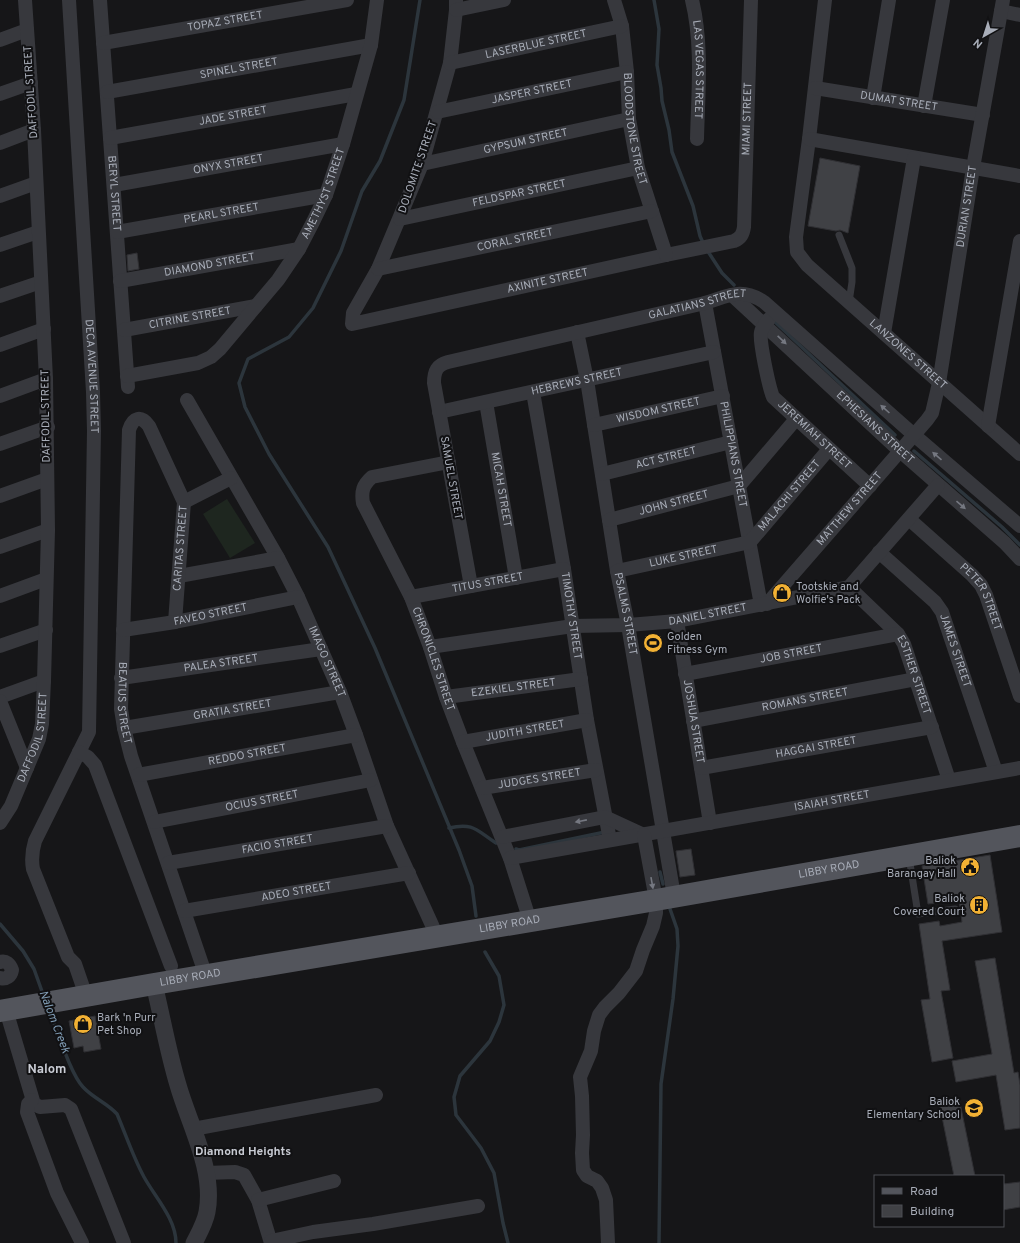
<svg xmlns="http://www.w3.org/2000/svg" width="1020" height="1243" font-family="Overpass,sans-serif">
	<rect width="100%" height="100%" fill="#161618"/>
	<path fill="#1e261f" d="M227,499L255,543L230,558L203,514Z"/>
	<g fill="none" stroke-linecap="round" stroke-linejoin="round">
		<path stroke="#2c353c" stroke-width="3.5" d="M420,0L404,100L380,161L362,191L341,251L313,308L289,337L248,359L239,383L245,407L269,454L328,547L375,648L459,850L472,886L476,916
			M654,0L659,29L657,65L661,88L662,101L669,130L672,152L693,206L700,236L704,245
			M707,250L722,273L734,285
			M774,321L895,435
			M914,451L1002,527L1020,545
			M449,828C474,822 477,831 496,843
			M516,849L519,850L605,832
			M660,872L663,884
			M0,924L23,951L34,969L44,997
			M485,952L499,976L504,1005L499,1022L490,1041L460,1076L454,1097L456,1115L481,1148L494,1173L503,1223L508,1243
			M49,1010C57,1029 70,1073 83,1087C93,1098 107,1103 117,1114C126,1135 133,1157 144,1177C155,1197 176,1219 176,1243
			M659,1243L661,1084L673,999L678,946L677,929L669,906"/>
	</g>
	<path fill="#404145" stroke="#303034" d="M820,158L860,166L848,233L840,230L836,231L808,226Z
		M137,253L139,269L128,271L127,255Z
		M691,849L695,875L680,877L676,851Z
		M990,855L1002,932L942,941L950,990L941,991L953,1058L932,1062L921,1000L930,999L919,924L939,921L940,926L962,922L959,900L928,904L922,866Z
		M995,958L1014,1073L1018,1072L1020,1085V1128L1005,1130L996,1075L956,1082L952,1061L992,1054L975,961Z
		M95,1016L101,1049L84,1052L83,1046L74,1048L69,1021Z
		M959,1098L975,1176H954L939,1102Z
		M1020,1182V1207L1003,1210V1184Z"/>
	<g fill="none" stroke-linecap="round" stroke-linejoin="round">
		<path stroke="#37383d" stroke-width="7" d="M839,235L852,268V282L849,302
			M909,857L918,914L955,909"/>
		<g stroke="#37383d" stroke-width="14">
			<path id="s1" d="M69,0L93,392L94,431L89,732L35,841C32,851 31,858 33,869L68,957L75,964L86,996"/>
			<path id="s2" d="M100,0L128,387"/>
			<path id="s3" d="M456,0V10L450,63L422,164L378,269L353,313L352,324L666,255L734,241C741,238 743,234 744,227L751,0"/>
			<path id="s4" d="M614,0L622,26L627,72L629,119L638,168L666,255"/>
			<path id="s5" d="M692,0C703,45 698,94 697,139"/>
			<path id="s6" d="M825,0L809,139L796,237L797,252L807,265L1020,454"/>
			<path d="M456,10L504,0"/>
			<path d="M1001,11L1020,15"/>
			<path d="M0,40L27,30"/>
			<path id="s7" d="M103,43L347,0"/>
			<path id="s8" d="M450,63L622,26"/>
			<path id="s9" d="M815,88L983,115"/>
			<path id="s10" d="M107,92L371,45"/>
			<path d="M0,94L31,83"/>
			<path d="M873,98L889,0"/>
			<path d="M924,106L943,0"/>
			<path id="s11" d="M437,112L627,72"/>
			<path id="s12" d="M110,138L356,94"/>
			<path d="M809,139L1020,176"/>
			<path d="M0,143L34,130"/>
			<path id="s13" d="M422,164L629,119"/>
			<path id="s14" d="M114,185L343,144"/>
			<path d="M0,196L36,183"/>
			<path id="s15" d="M400,219L638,168"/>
			<path id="s16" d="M117,232L326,195"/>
			<path d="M0,245L38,232"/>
			<path id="s17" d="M378,269L652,211"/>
			<path id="s18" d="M120,281L299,249"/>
			<path id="s19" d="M732,295L900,451L1005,543L1020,559"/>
			<path d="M0,296L41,282"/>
			<path id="s20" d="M705,303L761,605"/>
			<path id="s21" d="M769,319C766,323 762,327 761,332C759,341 769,387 773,397L870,486"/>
			<path id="s22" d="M124,330L256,306"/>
			<path id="s23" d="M577,332L587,380L617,571L628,625L674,896"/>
			<path d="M884,333L914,158"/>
			<path d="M0,345L44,329"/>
			<path id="s24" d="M127,376L198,363L211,357L220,349L256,306L278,280L299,249L313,222L326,195L343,144L371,45L377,0"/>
			<path id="s25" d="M533,392L564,569L587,720L610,840"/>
			<path d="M0,396L46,379"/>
			<path id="s26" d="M187,400L278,558L298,597L340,692L356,735L387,826L437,936"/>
			<path id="s27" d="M486,402L516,578"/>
			<path id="s28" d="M439,412L714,352"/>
			<path id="s29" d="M594,425L723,396"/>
			<path d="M988,426L1020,241"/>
			<path d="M0,444L48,427"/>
			<path id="s30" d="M449,462L372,477C363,485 361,491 363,503L411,597L430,647L446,697L463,742L510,858L530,921"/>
			<path id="s31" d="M602,474L731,442"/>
			<path d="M0,496L47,479"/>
			<path d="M184,502L231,478"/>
			<path id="s32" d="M909,519L972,575L981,585L986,595L1020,696"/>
			<path id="s33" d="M609,520L739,486L796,419"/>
			<path d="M0,547L48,530"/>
			<path id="s34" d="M879,552L935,602L942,612L996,772"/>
			<path id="s35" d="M617,571L750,542L829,449"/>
			<path d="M179,576L278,558"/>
			<path id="s36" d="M471,586L434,383C434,371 437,365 448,362L705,303C729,296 741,287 764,302L914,435L1020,526"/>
			<path id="s37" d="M849,587L898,634L904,644L949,780"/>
			<path d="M0,596L46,579"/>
			<path id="s38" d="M411,597L564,569"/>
			<path id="s39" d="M767,604L927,420L932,413L939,383L973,168L1003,0"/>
			<path id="s40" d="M677,621L710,823"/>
			<path id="s41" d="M175,622L184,502L149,426C141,415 133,417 129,430L121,709L124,728L131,756L206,976"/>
			<path id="s42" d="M123,630L175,622L298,597"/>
			<path d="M0,646L46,630"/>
			<path id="s43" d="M430,647L573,626L628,625L677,621L849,587L938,485"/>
			<path id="s44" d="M685,674L898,634"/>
			<path id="s45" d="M121,678L321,649"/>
			<path d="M0,697L44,681"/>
			<path id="s46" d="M446,697L581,679"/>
			<path d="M0,701L27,768"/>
			<path id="s47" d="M693,721L916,679"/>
			<path id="s48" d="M124,728L340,692"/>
			<path id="s49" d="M463,742L587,720"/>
			<path d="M79,752L88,757L95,765L171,966"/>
			<path id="s50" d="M701,768L932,727"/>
			<path id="s51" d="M138,775L356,735"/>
			<path id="s52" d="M482,788L596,770"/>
			<path id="s53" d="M154,822L371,780"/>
			<path id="s54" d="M0,823L11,806L39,739L42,724L44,681L48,530L46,379L34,130L25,0"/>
			<path d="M502,837L605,817L644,835"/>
			<path id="s55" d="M510,858L1020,768"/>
			<path id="s56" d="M168,863L387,826"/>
			<path id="s57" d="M184,911L409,873"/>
			<path d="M0,962C6,960 10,964 12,970C11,976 6,980 0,978"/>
			<path d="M6,1010L34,1104L40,1107L65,1105L71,1109L124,1243"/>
			<path d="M32,1100L28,1104L27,1112L57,1193L82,1243"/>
			<path d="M193,1129L376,1095"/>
			<path d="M206,1173L235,1172L244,1175L258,1200L271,1243"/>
			<path d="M258,1200L334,1181"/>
			<path d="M271,1241L313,1232L373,1224L478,1206"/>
			<path d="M608,1243L606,1200L602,1188L597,1181L587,1176L583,1170L582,1153L583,1135L582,1096L580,1077L591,1051L594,1031L599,1015L605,1007L619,993L636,971L643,950L653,926L656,913V900L644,835"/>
		</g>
		<path stroke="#37383d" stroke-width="17" d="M154,984C162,1017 168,1052 178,1085C189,1124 215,1170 207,1212C205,1223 199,1233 194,1243"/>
		<path stroke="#53555c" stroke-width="22" id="s58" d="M0,1011L154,984L656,900L1020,836"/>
	</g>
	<defs><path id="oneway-solid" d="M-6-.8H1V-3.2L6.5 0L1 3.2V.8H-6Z"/></defs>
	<g fill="#757881">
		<use href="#oneway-solid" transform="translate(782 340) rotate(43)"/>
		<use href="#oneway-solid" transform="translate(885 409) rotate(-138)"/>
		<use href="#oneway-solid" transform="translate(937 456) rotate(-139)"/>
		<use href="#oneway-solid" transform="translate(961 505) rotate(41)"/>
		<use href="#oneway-solid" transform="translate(581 821) rotate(169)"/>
		<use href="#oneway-solid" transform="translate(652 883) rotate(80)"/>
	</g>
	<defs>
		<symbol id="shop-disc" viewBox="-11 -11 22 22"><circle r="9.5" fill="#f2b134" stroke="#111113"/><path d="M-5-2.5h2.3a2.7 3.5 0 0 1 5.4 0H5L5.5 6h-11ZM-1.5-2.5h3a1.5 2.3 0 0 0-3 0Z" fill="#111"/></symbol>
		<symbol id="stadium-disc" viewBox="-11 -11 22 22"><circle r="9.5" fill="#f2b134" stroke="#111113"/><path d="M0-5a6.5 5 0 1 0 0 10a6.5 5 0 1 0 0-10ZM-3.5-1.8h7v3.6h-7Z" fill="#111"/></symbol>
		<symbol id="civic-disc" viewBox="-11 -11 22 22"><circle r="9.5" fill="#f2b134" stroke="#111113"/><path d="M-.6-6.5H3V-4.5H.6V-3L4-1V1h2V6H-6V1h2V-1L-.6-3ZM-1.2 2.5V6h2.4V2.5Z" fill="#111"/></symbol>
		<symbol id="building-disc" viewBox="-11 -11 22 22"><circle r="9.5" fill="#f2b134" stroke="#111113"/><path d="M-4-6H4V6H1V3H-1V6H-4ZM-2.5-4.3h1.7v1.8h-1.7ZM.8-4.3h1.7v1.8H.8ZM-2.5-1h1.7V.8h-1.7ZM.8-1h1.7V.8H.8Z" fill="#111"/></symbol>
		<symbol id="school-disc" viewBox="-11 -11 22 22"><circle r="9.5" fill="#f2b134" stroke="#111113"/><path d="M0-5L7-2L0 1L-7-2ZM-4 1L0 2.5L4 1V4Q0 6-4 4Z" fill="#111"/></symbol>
	</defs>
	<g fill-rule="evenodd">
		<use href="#shop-disc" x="771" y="582" width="22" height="22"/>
		<use href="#stadium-disc" x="642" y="632" width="22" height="22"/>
		<use href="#civic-disc" x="959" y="856" width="22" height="22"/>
		<use href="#building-disc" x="968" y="894" width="22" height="22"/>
		<use href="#shop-disc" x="72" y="1013" width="22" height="22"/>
		<use href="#school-disc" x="963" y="1097" width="22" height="22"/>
	</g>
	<g text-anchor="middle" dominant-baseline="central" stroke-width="4" stroke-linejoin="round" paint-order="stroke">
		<g font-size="11" fill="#a8adb8" stroke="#111113">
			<text stroke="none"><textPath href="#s7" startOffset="124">TOPAZ STREET</textPath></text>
			<text stroke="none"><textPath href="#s8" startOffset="88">LASERBLUE STREET</textPath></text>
			<text stroke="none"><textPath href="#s10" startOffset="134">SPINEL STREET</textPath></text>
			<text stroke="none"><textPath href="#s5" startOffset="70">LAS VEGAS STREET</textPath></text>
			<text transform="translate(31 92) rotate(-94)">DAFFODIL STREET</text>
			<text stroke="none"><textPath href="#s11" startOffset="97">JASPER STREET</textPath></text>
			<text stroke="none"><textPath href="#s9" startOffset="85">DUMAT STREET</textPath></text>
			<text stroke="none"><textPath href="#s12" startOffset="125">JADE STREET</textPath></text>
			<text stroke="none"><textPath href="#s3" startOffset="861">MIAMI STREET</textPath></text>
			<text stroke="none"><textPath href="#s4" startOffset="131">BLOODSTONE STREET</textPath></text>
			<text stroke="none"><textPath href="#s13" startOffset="106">GYPSUM STREET</textPath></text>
			<text stroke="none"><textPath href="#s14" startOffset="116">ONYX STREET</textPath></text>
			<text transform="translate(418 167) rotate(-71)">DOLOMITE STREET</text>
			<text stroke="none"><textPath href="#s24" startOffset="287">AMETHYST STREET</textPath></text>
			<text stroke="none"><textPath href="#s2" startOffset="194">BERYL STREET</textPath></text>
			<text stroke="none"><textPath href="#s15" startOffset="122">FELDSPAR STREET</textPath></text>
			<text stroke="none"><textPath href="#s39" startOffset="462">DURIAN STREET</textPath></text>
			<text stroke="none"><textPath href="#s16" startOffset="106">PEARL STREET</textPath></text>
			<text stroke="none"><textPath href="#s17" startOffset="140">CORAL STREET</textPath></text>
			<text stroke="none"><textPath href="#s18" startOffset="91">DIAMOND STREET</textPath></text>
			<text stroke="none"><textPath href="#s3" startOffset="544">AXINITE STREET</textPath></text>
			<text stroke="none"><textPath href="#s36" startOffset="490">GALATIANS STREET</textPath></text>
			<text stroke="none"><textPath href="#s22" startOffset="67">CITRINE STREET</textPath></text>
			<text stroke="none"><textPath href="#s6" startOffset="405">LANZONES STREET</textPath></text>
			<text stroke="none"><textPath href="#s1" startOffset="377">DECA AVENUE STREET</textPath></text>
			<text stroke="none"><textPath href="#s28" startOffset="141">HEBREWS STREET</textPath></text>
			<text stroke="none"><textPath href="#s29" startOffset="66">WISDOM STREET</textPath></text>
			<text transform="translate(46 416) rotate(-91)">DAFFODIL STREET</text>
			<text stroke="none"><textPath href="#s19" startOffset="195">EPHESIANS STREET</textPath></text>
			<text stroke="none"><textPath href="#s21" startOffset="138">JEREMIAH STREET</textPath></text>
			<text stroke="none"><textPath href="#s20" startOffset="154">PHILIPPIANS STREET</textPath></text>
			<text stroke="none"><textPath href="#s31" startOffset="66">ACT STREET</textPath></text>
			<text transform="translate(451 478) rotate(80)">SAMUEL STREET</text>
			<text stroke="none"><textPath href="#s27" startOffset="89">MICAH STREET</textPath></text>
			<text stroke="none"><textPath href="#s35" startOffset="197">MALACHI STREET</textPath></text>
			<text stroke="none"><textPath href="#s33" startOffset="67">JOHN STREET</textPath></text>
			<text stroke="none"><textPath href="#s39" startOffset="126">MATTHEW STREET</textPath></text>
			<text stroke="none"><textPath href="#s41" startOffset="74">CARITAS STREET</textPath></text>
			<text stroke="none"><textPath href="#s35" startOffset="68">LUKE STREET</textPath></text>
			<text stroke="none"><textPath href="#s38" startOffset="78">TITUS STREET</textPath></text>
			<text stroke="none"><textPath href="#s32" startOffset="108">PETER STREET</textPath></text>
			<text stroke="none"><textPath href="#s23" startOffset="286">PSALMS STREET</textPath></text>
			<text stroke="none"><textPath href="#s43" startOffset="280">DANIEL STREET</textPath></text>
			<text stroke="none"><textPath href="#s42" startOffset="89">FAVEO STREET</textPath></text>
			<text stroke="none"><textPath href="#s25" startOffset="227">TIMOTHY STREET</textPath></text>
			<text stroke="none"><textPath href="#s34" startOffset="128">JAMES STREET</textPath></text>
			<text stroke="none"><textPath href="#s44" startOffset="108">JOB STREET</textPath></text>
			<text stroke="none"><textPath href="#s30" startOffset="279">CHRONICLES STREET</textPath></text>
			<text stroke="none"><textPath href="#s26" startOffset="297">IMAGO STREET</textPath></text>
			<text stroke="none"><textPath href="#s45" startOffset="101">PALEA STREET</textPath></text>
			<text stroke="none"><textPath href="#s37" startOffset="112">ESTHER STREET</textPath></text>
			<text stroke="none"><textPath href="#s46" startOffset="68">EZEKIEL STREET</textPath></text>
			<text stroke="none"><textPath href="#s47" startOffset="114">ROMANS STREET</textPath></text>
			<text stroke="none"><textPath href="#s41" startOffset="506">BEATUS STREET</textPath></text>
			<text stroke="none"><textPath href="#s48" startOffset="110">GRATIA STREET</textPath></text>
			<text stroke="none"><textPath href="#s40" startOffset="102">JOSHUA STREET</textPath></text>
			<text stroke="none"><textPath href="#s49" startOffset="63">JUDITH STREET</textPath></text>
			<text stroke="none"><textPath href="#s54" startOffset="93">DAFFODIL STREET</textPath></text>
			<text stroke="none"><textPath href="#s50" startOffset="117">HAGGAI STREET</textPath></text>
			<text stroke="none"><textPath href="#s51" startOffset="111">REDDO STREET</textPath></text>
			<text stroke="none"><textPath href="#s52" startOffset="58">JUDGES STREET</textPath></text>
			<text stroke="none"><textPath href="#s53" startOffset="110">OCIUS STREET</textPath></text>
			<text stroke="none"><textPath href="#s55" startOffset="327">ISAIAH STREET</textPath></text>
			<text stroke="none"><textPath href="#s56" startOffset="111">FACIO STREET</textPath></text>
			<text stroke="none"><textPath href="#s58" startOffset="841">LIBBY ROAD</textPath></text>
			<text stroke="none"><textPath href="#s57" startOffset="114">ADEO STREET</textPath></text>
			<text stroke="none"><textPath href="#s58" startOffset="517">LIBBY ROAD</textPath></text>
			<text stroke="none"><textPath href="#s58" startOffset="193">LIBBY ROAD</textPath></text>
		</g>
		<g font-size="11" fill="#a8adb8" stroke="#111113" text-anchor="start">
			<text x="796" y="587">Tootskie and<tspan x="796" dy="13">Wolfie's Pack</tspan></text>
			<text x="667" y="637">Golden<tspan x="667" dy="13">Fitness Gym</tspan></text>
			<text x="956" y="861" text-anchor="end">Baliok<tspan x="956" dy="13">Barangay Hall</tspan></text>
			<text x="965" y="899" text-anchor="end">Baliok<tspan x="965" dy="13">Covered Court</tspan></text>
			<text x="97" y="1018">Bark 'n Purr<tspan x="97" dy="13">Pet Shop</tspan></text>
			<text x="960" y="1102" text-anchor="end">Baliok<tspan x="960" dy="13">Elementary School</tspan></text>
		</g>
		<g font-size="12" font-style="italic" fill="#7f9bb3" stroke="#111113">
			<text transform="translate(54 1022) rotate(69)">Nalom Creek</text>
		</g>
		<g font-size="12" font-weight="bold" fill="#c9ccd4" stroke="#111113">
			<text x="243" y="1152">Diamond Heights</text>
		</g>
		<g font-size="13" font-weight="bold" fill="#c9ccd4" stroke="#111113">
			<text x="47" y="1070">Nalom</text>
		</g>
	</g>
	<rect x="874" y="1175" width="130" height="52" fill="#111113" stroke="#4d4f55"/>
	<rect x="882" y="1188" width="20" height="6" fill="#53555c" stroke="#4d4f55"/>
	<text x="910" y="1195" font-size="12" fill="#a8adb8">Road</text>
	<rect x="882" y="1205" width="20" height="12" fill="#404145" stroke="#4d4f55"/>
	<text x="910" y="1215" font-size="12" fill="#a8adb8">Building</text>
	<g transform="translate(984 36) rotate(219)" stroke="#111113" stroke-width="3" paint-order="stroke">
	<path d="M0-3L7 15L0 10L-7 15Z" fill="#a8adb8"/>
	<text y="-6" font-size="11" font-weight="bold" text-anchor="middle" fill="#a8adb8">N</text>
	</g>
</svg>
